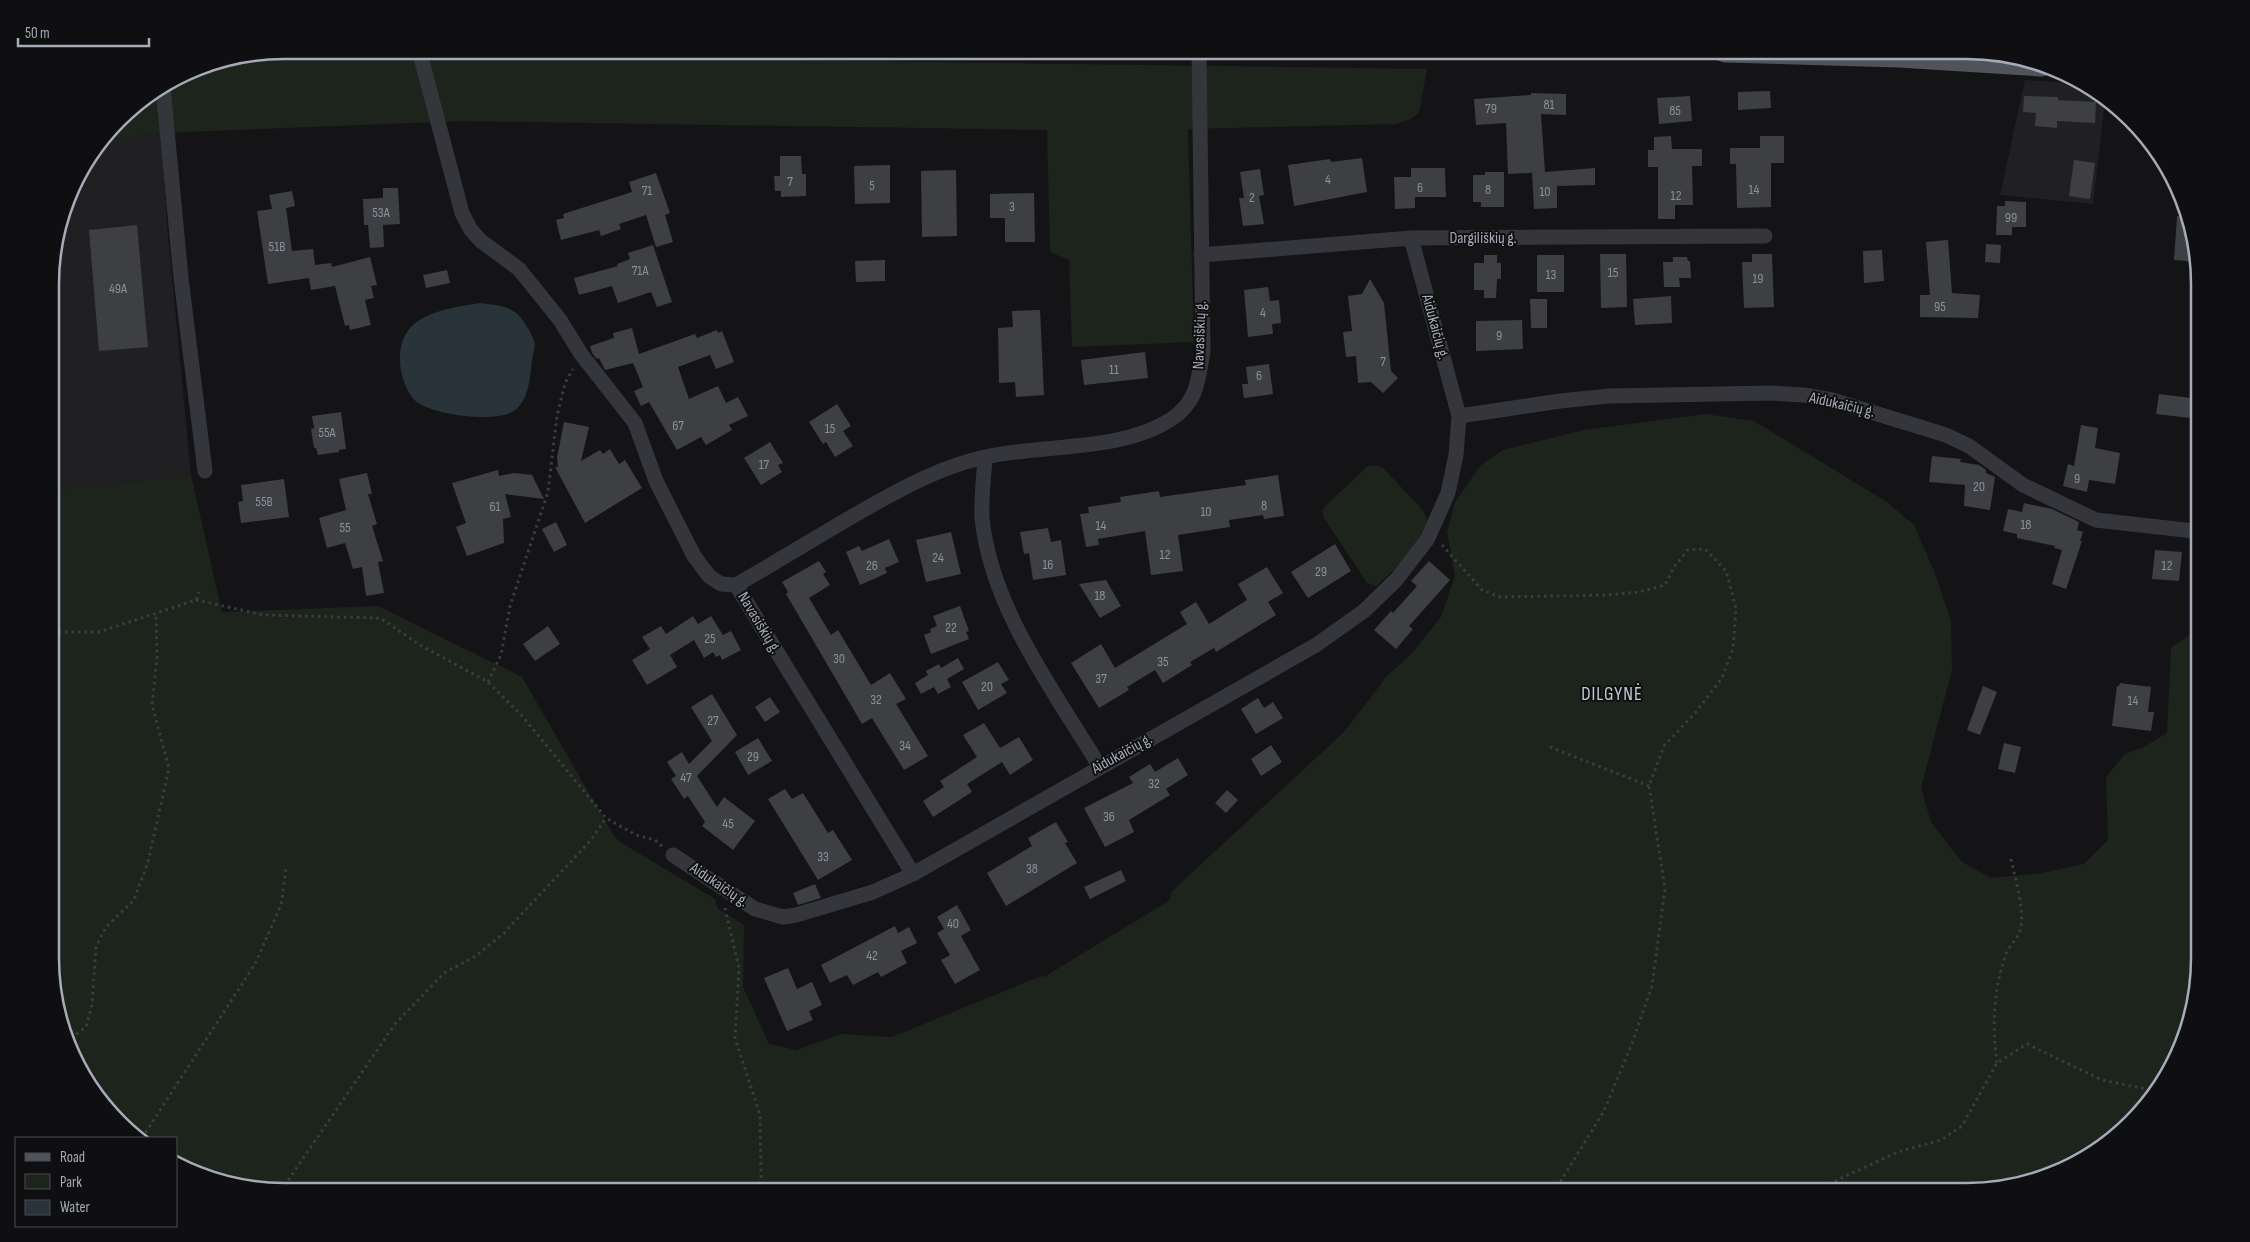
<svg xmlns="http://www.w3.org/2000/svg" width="2250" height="1242" font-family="'Sofia Sans Condensed',sans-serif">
	<rect width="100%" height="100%" fill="#141416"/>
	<path fill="#202023" d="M2025,80L2086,84L2105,101L2093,204L2000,195Z
		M161,133L167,225L191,475L52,490V253L74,180L105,140Z"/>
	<path fill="#1c241c" d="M436,55L1427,69L1419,113L1411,119L1396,124L1188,129L1194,342L1072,347L1069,260L1050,252L1047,130L462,121L161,133L105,140L129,108L195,68L221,62L282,58Z
		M1705,414L1754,421L1887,502L1914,525L1934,571L1951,620L1952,670L1921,788L1931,822L1962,862L1991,878L2042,873L2084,864L2108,840L2106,777L2125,754L2144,747L2167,733L2171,648L2196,630L2197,588L2199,585L2200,973L2169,1075L2132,1123L2083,1161L1981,1192H283L223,1184L176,1165V1138H143L90,1088L52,989V490L191,475L222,612L378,606L522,677L614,836L620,842L715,899L718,909L744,925L743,987L769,1044L796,1050L841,1034L892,1037L1041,976L1044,977L1170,900L1171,892L1344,732L1387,676L1412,653L1441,617L1455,576L1447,532L1455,502L1480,466L1503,450L1584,430Z
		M1374,465L1382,467L1421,508C1424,513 1427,517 1427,522C1427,536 1388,578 1376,586L1367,583L1324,518L1322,511L1325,506L1368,466Z"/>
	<path fill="#29333a" d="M480,303C495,305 511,305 521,318C525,323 532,334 534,341C536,346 533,354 532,360C530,377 529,405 510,413C489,422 437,415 418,403C409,397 403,381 401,371C393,316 437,310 480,303Z"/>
	<path fill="#3e3f43" d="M1770,91L1771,108L1738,110V92Z
		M1531,93L1566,94V115L1541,114L1545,172L1508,174L1506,123L1476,125L1474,99L1531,95Z
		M1690,96L1692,121L1659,124L1657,98Z
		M2024,96L2058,97V100L2096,102L2095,123L2057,121V128L2035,126L2036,113L2023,112Z
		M1671,136L1672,149H1702V166H1692L1693,205H1675V219H1658V167H1648V150H1654V137Z
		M1760,136H1784V163H1771V207L1737,208L1736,164H1730V148H1760Z
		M780,156H801L802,174H806V196L781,197V191H775L774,176H780Z
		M1362,158L1367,192L1294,206L1288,165L1330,159L1331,162Z
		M2074,160L2095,163L2090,199L2069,196Z
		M890,165V203L855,204L854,166Z
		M1411,168H1445L1446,197H1415V208L1395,209L1394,177H1411Z
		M1595,168V185L1557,186V208L1534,209L1532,173Z
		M1260,169L1264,195L1259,196L1264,224L1243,226L1239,198H1244L1240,172Z
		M956,170L957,236L922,237L921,171Z
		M1485,172H1504V207H1481V202H1473V175H1485Z
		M656,173L670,213L665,215L673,242L656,247L646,215L619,224L621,229L601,236L599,230L561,240L556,220L564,218L563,214L632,192L629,182Z
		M383,188H398L400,224L383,225L384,247L370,248L368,225H364L363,199L383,198Z
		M292,191L295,206L286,208L292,251L313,249L315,265L331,263L332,267L370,257L377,285L371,286L374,298L365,300L371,325L350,330L349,325L345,326L335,286L311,290L309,278L268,284L257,211L272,209L269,195Z
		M1034,193L1035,242H1005V218H990V194Z
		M2005,201L2026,202V227H2012V235H1996L1997,206H2005Z
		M2177,216L2189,217L2198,262L2174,260Z
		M137,225L148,347L99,351L89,230Z
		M1948,240L1952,293L1980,295L1978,318L1920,317V295H1930L1926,242Z
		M1986,244L2001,245L2000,263L1985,262Z
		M653,245L672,302L657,307L651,292L618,303L612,286L579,295L574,278L618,266L617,264L630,259L628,253Z
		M1882,250L1884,281L1864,283L1863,251Z
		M1600,254H1626L1627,307L1601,308Z
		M1752,254H1772L1774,307L1744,308L1742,262H1752Z
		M1484,255H1497V263H1501V279H1497L1496,298H1484V290H1474V263H1484Z
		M1537,255H1564V292H1537Z
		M1673,257H1687L1688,261H1690L1691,278H1679L1680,287H1664L1663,262H1673Z
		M885,260V281L856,282L855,261Z
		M447,270L450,283L426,288L423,275Z
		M1370,279L1384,303L1391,371L1398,378L1383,393L1371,382L1358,383L1356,356L1346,357L1343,332L1352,331L1348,296L1362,294Z
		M1268,287L1270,301L1279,300L1281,323L1272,324L1273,334L1248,337L1244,290Z
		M1671,296L1672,323L1635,325L1633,299Z
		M1530,299H1547V328H1531Z
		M1040,310L1044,395L1016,397L1015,382L999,383L998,328L1013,327L1012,311Z
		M1522,320L1523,349L1476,351V321Z
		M632,328L639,354L695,334L697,338L717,330L718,333L722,331L734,362L716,369L710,355L678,367L689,399L718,386L726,403L738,397L748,416L729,425L732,430L706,445L701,437L677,450L649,402L641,406L634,391L643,387L633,363L605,370L599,358L597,359L592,353L590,346L614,338L613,333Z
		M1145,352L1148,378L1084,385L1081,360Z
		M1269,364L1273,394L1244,398L1242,384H1248L1246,367Z
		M2159,394L2199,399V419L2156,414Z
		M837,404L851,426L843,431L853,446L835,457L826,442L823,444L809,422Z
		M341,412L346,449L339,450V452L318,455L316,448H314L311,429L314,428L312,416Z
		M564,422L589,427L581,461L600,450L603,454L610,449L619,464L625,460L642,488L585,523L555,467H558L557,458Z
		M2081,425L2098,428L2095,448L2120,453L2115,484L2089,480L2087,492L2063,486L2068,464L2074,466Z
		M770,442L783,463L778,465L782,472L761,485L744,458Z
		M1932,456L1961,459L1960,462L1979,465L1986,470V473L1995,477L1990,510L1964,506L1965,485L1929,482Z
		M498,470L499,476L514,473L532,475L544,499L505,494L511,517L503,519L504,543L467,556L456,527L466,523L452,483Z
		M367,473L372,494H368L377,524L372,526L383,561L378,562L384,593L366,596L362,567L353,569L345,543L327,548L319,518L346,510L339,479Z
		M1278,475L1284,516L1264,519L1263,515L1229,520L1230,527L1178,535L1183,571L1151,575L1145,531L1098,539L1099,545L1086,547L1080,514L1089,513L1088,507L1121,502L1120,497L1159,491L1160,497L1246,485L1245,480Z
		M284,479L289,517L241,523L238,502L243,501L241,485Z
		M2024,503L2052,509L2079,522L2077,530L2083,532L2080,541H2082L2066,589L2052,584L2062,550L2054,548L2055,546L2017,538V534L2003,531L2008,509L2022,512Z
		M556,522L567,545L554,552L542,529Z
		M1048,528L1051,542L1061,540L1066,575L1033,580L1029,553L1024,554L1020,532Z
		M951,532L961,574L926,582L916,540Z
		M889,539L899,562L885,568L887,573L860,585L846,552L859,546L862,551Z
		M1335,544L1351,571L1308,598L1291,572Z
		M2155,550L2182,552L2179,581L2152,579Z
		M819,561L826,572L823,574L830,585L809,598L831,635L838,630L871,685L890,673L906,699L896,704L928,756L904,770L872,718L862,724L786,594L788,592L782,582Z
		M1429,561L1450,580L1409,626L1413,629L1396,649L1374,630L1391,611L1393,613L1417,586L1411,581Z
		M1267,567L1283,593L1268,602L1276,615L1216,652L1214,648L1190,662L1192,665L1163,683L1155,670L1127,687L1129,690L1099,708L1071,663L1101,644L1115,668L1187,624L1180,612L1196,602L1209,624L1247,600L1238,584Z
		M1106,580L1121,606L1100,618L1079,584Z
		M960,606L969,631L966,632L969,639L931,654L924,635L931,632L930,629L937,626L933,616Z
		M693,616L698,624L711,616L723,635L731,631L741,650L722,660L720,655L716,657L713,652L704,658L694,640L670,655L677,667L647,685L632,660L650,649L642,637L661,626L666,634Z
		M548,626L560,644L535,661L523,644Z
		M958,658L964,669L947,679L951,687L938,694L934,687L921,694L915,683L928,675L926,671L939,664L941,668Z
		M998,662L1009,680L1001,684L1007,693L978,710L962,682Z
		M2120,683L2151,687L2148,712H2154L2151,731L2112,726L2117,686H2119Z
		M1983,686L1997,692L1980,735L1967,730Z
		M712,694L737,735L697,776L717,807L724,797L755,821L733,850L702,826L705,822L688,796L684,799L671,779L676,776L667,762L682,752L689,764L712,741L691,707Z
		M770,697L780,712L765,722L755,707Z
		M1258,698L1264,708L1273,702L1283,718L1256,734L1241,709Z
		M984,723L1000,748L1019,737L1033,760L1010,775L1002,762L967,784L972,792L933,817L923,801L944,787L940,781L977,757L963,735Z
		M758,738L772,761L748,775L735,752Z
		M2004,743L2021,747L2015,773L1998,769Z
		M1271,745L1282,762L1261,776L1251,759Z
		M1178,758L1188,775L1166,789L1170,795L1129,820L1134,832L1105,847L1084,808L1133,783L1129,777L1150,764L1155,772Z
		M785,789L792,799L803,793L828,833L833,830L852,860L818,880L768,799Z
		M1227,790L1238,800L1226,813L1215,803Z
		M1056,822L1068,842L1065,843L1077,863L1006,906L987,873L1032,846L1028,838Z
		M1121,870L1126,881L1090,899L1084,887Z
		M815,884L821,898L798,905L793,893Z
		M957,905L971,930L961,936L980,970L955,984L941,960L950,955L937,933L944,929L937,917Z
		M895,926L898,933L909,927L917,943L901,951L907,963L881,977L878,972L853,985L847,975L830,983L821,965Z
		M788,968L797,989L812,982L822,1005L809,1011L813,1020L787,1031L764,978Z"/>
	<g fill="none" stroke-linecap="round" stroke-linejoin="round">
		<path stroke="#3b3d42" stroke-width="3" stroke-dasharray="2.5 4" stroke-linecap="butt" d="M136,104L151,103
			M1442,545L1482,590L1500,597L1607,595L1639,592L1665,585L1674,567L1688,550L1705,549L1726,571L1736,608L1733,649L1722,678L1695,713L1664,746L1649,786L1665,889L1652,986L1632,1043L1604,1111L1554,1192
			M196,600L264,615L380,618L420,645L488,682L523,717L606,818L636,835L655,840L662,846
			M52,632H99L196,600L199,592
			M488,682L501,655L510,606L548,492L557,416L565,383L573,369
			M1550,747L1649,786
			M725,908L739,968L735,1038L760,1115L761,1177L759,1192
			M71,1038L86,1027L92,1005L96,947L106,927L134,900L148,862L169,768L152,705L157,657L156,615
			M1997,1063C1992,1025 1993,991 2006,954C2009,945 2018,939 2020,931C2026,913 2014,874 2010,855
			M142,1138L255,964L281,905L286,868
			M283,1192L289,1179L395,1024L444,973L476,956L504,933L591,840L606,818
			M1811,1192L1898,1152L1941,1140L1962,1126L1997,1063L2027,1044L2102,1080L2156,1091"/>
		<path stroke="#35363b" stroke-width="15" d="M419,50L462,213L471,230L481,241L519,269L560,320L581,354L635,423L656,481L694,556L709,576L721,584L736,585
			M163,87L181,278L205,471
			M1201,255L1411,238L1765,236
			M1459,416L1560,401L1609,396L1771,393L1804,395L1832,400L1946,435L1969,446L2023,485L2096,520L2194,531L2199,529
			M985,457C984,476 981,498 982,518C991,608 1054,691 1100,767
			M673,855L755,909L783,917L796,915L873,892L913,874L1316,645L1364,611L1396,580L1427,540L1448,493L1456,455L1459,416L1411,238
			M913,874L736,585C780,560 823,533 867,508C904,487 943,466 985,457C1043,444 1119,452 1170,420C1198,402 1198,380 1203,351L1199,50"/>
		<path stroke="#50535a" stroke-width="25" d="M1725,50L1899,55L2041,64"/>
	</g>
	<g text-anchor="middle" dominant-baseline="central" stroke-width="4" stroke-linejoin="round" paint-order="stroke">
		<g font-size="14" fill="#8b909a">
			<text x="1549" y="104">81</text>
			<text x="1491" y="108">79</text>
			<text x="1675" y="110">85</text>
			<text x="1328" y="179">4</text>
			<text x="790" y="181">7</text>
			<text x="872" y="185">5</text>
			<text x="1420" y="187">6</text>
			<text x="1488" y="189">8</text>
			<text x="1754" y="189">14</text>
			<text x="647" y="190">71</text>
			<text x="1545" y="191">10</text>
			<text x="1676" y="195">12</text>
			<text x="1252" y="197">2</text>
			<text x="1012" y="206">3</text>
			<text x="381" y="212">53A</text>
			<text x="2011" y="217">99</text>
			<text x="277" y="246">51B</text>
			<text x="640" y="270">71A</text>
			<text x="1613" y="272">15</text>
			<text x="1551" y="274">13</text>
			<text x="1758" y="278">19</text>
			<text x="118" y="288">49A</text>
			<text x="1940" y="306">95</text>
			<text x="1263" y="312">4</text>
			<text x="1499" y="335">9</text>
			<text x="1383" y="361">7</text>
			<text x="1114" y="369">11</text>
			<text x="1259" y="375">6</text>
			<text x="678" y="425">67</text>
			<text x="830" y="428">15</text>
			<text x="327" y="432">55A</text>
			<text x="764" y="464">17</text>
			<text x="2077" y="478">9</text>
			<text x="1979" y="486">20</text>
			<text x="264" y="501">55B</text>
			<text x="1264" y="505">8</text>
			<text x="495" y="506">61</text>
			<text x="1206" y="511">10</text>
			<text x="2026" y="524">18</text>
			<text x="1101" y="525">14</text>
			<text x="345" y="527">55</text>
			<text x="1165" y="554">12</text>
			<text x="938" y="557">24</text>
			<text x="1048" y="564">16</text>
			<text x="872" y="565">26</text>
			<text x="2167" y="565">12</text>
			<text x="1321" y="571">29</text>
			<text x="1100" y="595">18</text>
			<text x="951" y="627">22</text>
			<text x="710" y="638">25</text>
			<text x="839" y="658">30</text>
			<text x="1163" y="661">35</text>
			<text x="1101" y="678">37</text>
			<text x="987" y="686">20</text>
			<text x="876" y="699">32</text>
			<text x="2133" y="700">14</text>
			<text x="713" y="720">27</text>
			<text x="905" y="745">34</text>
			<text x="753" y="756">29</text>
			<text x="686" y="777">47</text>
			<text x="1154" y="783">32</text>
			<text x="1109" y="816">36</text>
			<text x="728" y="823">45</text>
			<text x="823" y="856">33</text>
			<text x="1032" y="868">38</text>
			<text x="953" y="923">40</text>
			<text x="872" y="955">42</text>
		</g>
		<g font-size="16" fill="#a5abb7" stroke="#0f0f11">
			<text x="1483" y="238">Dargiliškių g.</text>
			<text transform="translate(1435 327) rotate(75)">Aidukaičių g.</text>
			<text transform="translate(1200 335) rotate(-88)">Navasiškių g.</text>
			<text transform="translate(1842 405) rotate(13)">Aidukaičių g.</text>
			<text transform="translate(759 623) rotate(59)">Navasiškių g.</text>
			<text transform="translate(1122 754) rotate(-29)">Aidukaičių g.</text>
			<text transform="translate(719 885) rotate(34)">Aidukaičių g.</text>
		</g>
		<g font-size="19" letter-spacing="1" fill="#c6cad2" stroke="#0f0f11">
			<text x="1612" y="694">DILGYNĖ</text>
		</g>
	</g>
	<path d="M0 0H2250V1242H0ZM284 59H1966A225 225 0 0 1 2191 284V958A225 225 0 0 1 1966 1183H284A225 225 0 0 1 59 958V284A225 225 0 0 1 284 59Z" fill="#0f0f11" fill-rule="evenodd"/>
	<path fill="none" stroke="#a5abb7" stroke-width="2.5" d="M284 59H1966A225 225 0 0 1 2191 284V958A225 225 0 0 1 1966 1183H284A225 225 0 0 1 59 958V284A225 225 0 0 1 284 59Z"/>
	<rect x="15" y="1137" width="162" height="90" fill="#0f0f11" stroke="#4b4d53"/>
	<rect x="25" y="1153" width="25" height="8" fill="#50535a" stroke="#4b4d53"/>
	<text x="60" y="1162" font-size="15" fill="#a5abb7">Road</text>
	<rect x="25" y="1174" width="25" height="15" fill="#1c241c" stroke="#4b4d53"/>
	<text x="60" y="1187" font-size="15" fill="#a5abb7">Park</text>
	<rect x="25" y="1200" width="25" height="15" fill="#29333a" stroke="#4b4d53"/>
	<text x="60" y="1212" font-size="15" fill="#a5abb7">Water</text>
	<path d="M18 38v8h131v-8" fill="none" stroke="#a5abb7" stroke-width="2.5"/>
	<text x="25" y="38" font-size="15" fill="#a5abb7" stroke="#0f0f11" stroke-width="4" paint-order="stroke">50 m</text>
</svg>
